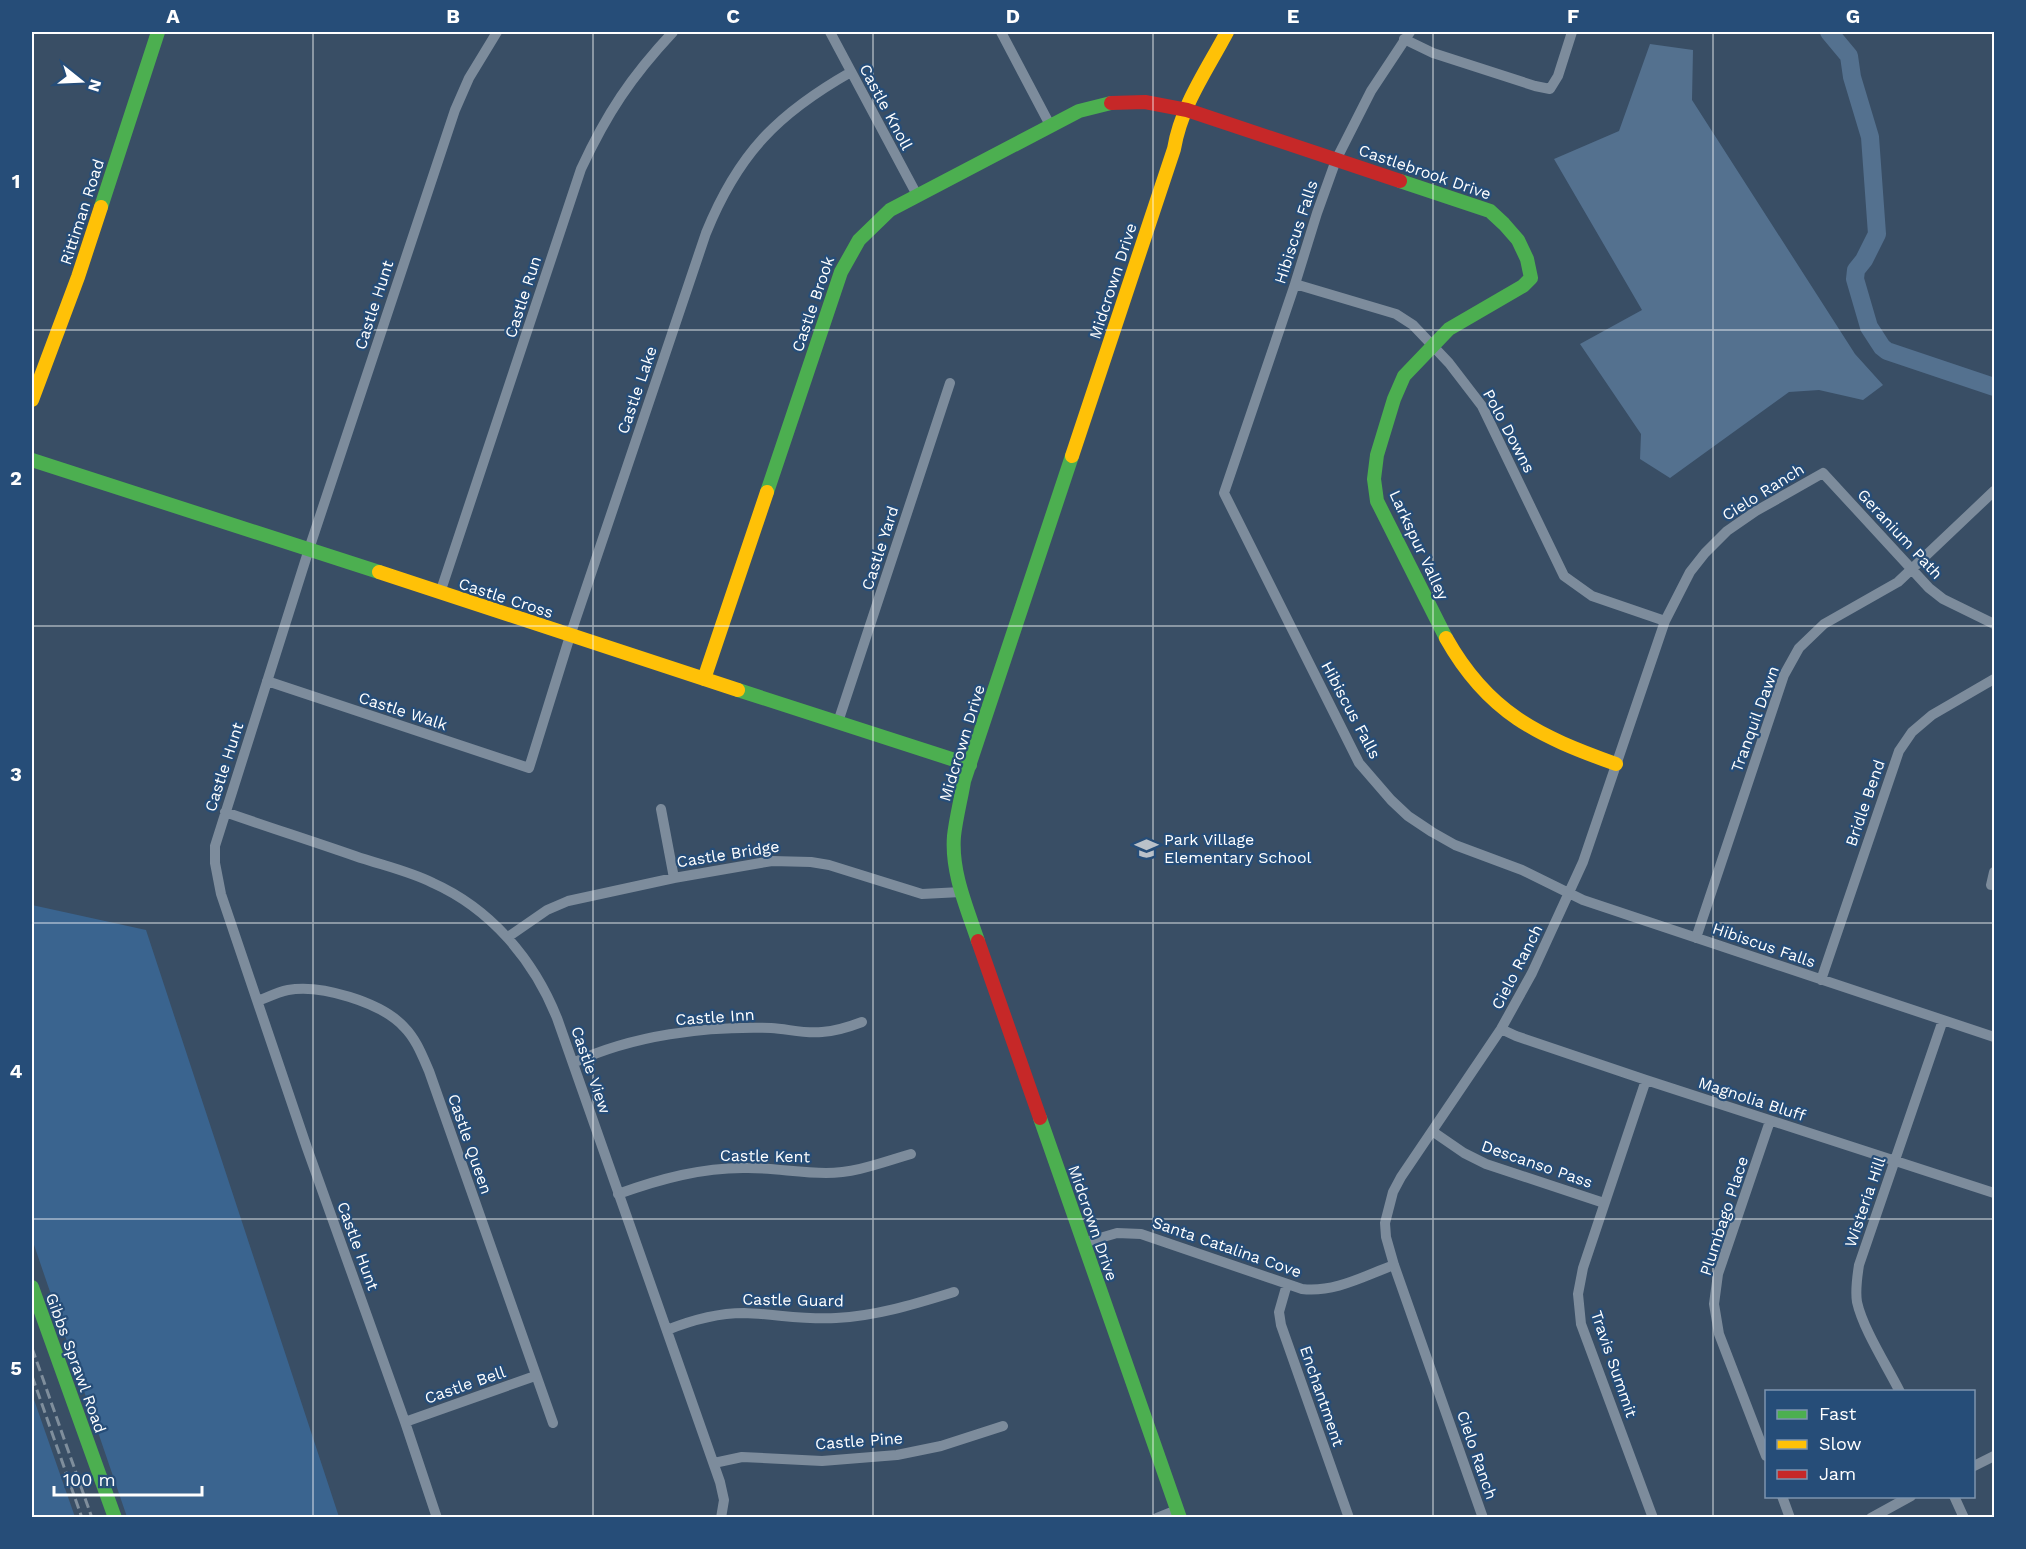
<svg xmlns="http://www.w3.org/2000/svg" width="2026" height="1549" font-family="'Work Sans',sans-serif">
	<rect width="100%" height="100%" fill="#394e65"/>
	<path fill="#3a648f" d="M32,905L146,930L339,1517H127L32,1239Z
		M32,1394L75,1517H32Z"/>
	<path fill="#54718f" d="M1650,44L1693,50L1692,100L1855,354L1883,385L1863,400L1819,390L1789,392L1670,478L1640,459L1641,434L1580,344L1642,310L1554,159L1619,131Z"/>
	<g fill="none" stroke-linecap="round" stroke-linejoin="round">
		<path stroke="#54718f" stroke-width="18" d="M1829,32L1849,56L1852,77L1870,137L1877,234L1864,260L1856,270L1855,279L1869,327L1882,347L1887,351L1994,387"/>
		<path stroke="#7d8c9c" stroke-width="10" d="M830,32L917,195
			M1001,32L1050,125
			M1410,32L1371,91L1336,160L1317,213L1295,284L1224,493L1359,763L1391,800L1408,816L1432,832L1455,845L1522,870L1583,900L1994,1037
			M1404,39L1433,53L1535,86L1550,89L1558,76L1572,32
			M1295,284L1396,314L1413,325L1449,363L1482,406L1564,576L1592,596L1665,621
			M440,593L581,169C607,113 631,77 673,32
			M267,681L529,768L570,636L706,233C738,154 777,114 851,72
			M838,722L950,383
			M661,809L674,878
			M225,812C268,827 312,841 355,856C381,865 409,871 433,883C491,909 534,960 557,1018L720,1482L724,1500L721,1518
			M1991,885L1994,872
			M508,937L547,910L568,901L674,878L772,861L811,862L829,865L922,894L961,892
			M1696,938L1784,675L1799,648L1824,624L1898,582L1994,491
			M1821,980L1899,751L1912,732L1932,715L1994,679
			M258,1001C268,997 278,992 288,990C320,984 381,1002 404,1027C416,1039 422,1055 429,1071L553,1423
			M1501,1029L1516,1036L1646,1080L1994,1193
			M573,1063C633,1035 705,1026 771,1028C788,1029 805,1034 822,1032C836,1031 849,1027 862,1022
			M1646,1080L1583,1268L1578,1294L1581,1324L1653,1518
			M1432,1131L1464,1153L1486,1164L1604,1203
			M618,1194C660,1179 703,1167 748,1168C774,1168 800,1173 826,1173C856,1173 883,1162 911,1154
			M1083,1243L1117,1233L1141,1234L1302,1289C1334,1293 1364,1276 1394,1265
			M1287,1284L1279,1312L1281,1325L1349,1518
			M667,1330C692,1320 717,1313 744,1313C775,1314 805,1320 836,1318C877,1316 915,1304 954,1292
			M1900,1392C1887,1366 1863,1329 1857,1302C1855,1290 1857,1278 1859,1265L1943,1020
			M405,1422L535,1376
			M1766,1456L1719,1334L1714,1304L1718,1274L1770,1121
			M714,1463L742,1457L822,1461L897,1455L941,1446L1003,1426
			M1974,1466L1994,1456
			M1782,1496L1790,1518
			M1954,1496L1964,1518
			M437,1518L405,1422L307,1148L221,894L215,863V846L309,549L455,110L469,78L497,32
			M1157,1518L1177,1510
			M1483,1518L1394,1265L1386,1237L1385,1223L1393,1192L1401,1177L1501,1029L1532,973L1583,862L1665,621L1690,572L1705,553L1727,531L1756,511L1823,473L1929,588L1943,599L1994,624
			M1871,1518L1911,1496"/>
		<path stroke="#4caf50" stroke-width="14" d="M1400,181L1490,211L1504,224L1518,240L1527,259L1531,278L1523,286L1449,329L1404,376L1394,399L1377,455L1374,479L1377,501L1446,638
			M101,207L158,32
			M32,460L379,572
			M767,492L841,272L859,240L890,210L1079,111L1111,103
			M738,690L970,765
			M978,941C967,908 951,872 954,836C956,818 961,799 964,781L1072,456
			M1040,1118L1180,1518
			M32,1287L115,1518"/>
		<path stroke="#ffc107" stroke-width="14" d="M32,400L78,277L101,207
			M1072,456L1174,149C1181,106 1207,70 1227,32
			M379,572L738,690
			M1446,638C1488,713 1538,736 1616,764
			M704,679L767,492"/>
		<path stroke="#c62828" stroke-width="14" d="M1111,103L1145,102L1187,110L1400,181
			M978,941L1040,1118"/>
		<path stroke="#7f8e9c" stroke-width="3" stroke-dasharray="10 4.5" stroke-linecap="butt" d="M32,1348L92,1518
			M32,1376L82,1518"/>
	</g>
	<path fill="none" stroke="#fff" stroke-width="1.5" stroke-opacity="0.55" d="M313,32V1518M593,32V1518M873,32V1518M1153,32V1518M1433,32V1518M1713,32V1518M32,330H1994M32,626H1994M32,923H1994M32,1219H1994"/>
	<defs>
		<symbol id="school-bare" viewBox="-9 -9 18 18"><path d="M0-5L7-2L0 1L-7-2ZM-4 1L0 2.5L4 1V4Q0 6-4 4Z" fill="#bac1c9" stroke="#264d78" stroke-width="2.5" paint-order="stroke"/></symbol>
	</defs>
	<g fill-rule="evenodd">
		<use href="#school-bare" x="1130" y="832" width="33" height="33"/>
	</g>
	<g text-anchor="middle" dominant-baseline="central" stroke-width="4.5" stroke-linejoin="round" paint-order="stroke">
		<g font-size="16" fill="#fff" stroke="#264d78">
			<text transform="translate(886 107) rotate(62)">Castle Knoll</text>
			<text transform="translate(1425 172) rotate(19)">Castlebrook Drive</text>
			<text transform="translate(82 212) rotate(-72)">Rittiman Road</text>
			<text transform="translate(1296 232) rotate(-72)">Hibiscus Falls</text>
			<text transform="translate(1113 281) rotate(-72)">Midcrown Drive</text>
			<text transform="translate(523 297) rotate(-72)">Castle Run</text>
			<text transform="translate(813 304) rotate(-71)">Castle Brook</text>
			<text transform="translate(374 305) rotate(-72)">Castle Hunt</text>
			<text transform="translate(637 390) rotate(-71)">Castle Lake</text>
			<text transform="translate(1509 431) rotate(62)">Polo Downs</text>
			<text transform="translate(1763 492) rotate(-32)">Cielo Ranch</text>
			<text transform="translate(1900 534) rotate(47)">Geranium Path</text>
			<text transform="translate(1419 545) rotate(65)">Larkspur Valley</text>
			<text transform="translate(880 548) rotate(-72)">Castle Yard</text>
			<text transform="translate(506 598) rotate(18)">Castle Cross</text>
			<text transform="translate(1351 710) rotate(62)">Hibiscus Falls</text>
			<text transform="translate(403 711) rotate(18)">Castle Walk</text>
			<text transform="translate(1755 719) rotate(-70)">Tranquil Dawn</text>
			<text transform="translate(962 743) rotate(-73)">Midcrown Drive</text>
			<text transform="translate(224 767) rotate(-72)">Castle Hunt</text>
			<text transform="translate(1865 803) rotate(-71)">Bridle Bend</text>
			<text transform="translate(728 854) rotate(-9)">Castle Bridge</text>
			<text transform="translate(1764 945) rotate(19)">Hibiscus Falls</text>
			<text transform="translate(1517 967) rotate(-63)">Cielo Ranch</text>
			<text transform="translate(715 1017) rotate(-4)">Castle Inn</text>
			<text transform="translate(591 1070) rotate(71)">Castle View</text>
			<text transform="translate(1752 1099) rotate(18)">Magnolia Bluff</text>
			<text transform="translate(470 1144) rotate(71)">Castle Queen</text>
			<text transform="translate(765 1156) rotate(1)">Castle Kent</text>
			<text transform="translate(1537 1164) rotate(19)">Descanso Pass</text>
			<text transform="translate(1865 1202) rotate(-71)">Wisteria Hill</text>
			<text transform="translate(1724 1216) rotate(-72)">Plumbago Place</text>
			<text transform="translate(1093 1223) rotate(71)">Midcrown Drive</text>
			<text transform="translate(358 1246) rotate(70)">Castle Hunt</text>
			<text transform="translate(1227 1247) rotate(19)">Santa Catalina Cove</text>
			<text transform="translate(793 1300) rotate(1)">Castle Guard</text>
			<text transform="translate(76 1363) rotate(70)">Gibbs Sprawl Road</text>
			<text transform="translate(1614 1364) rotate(71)">Travis Summit</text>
			<text transform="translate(465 1385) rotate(-19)">Castle Bell</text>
			<text transform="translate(1322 1396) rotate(71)">Enchantment</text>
			<text transform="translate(859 1441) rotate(-4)">Castle Pine</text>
			<text transform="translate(1477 1455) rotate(71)">Cielo Ranch</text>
		</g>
		<g font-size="16" fill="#fff" stroke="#264d78" text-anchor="start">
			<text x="1164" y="839">Park Village<tspan x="1164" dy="18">Elementary School</tspan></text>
		</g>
	</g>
	<rect width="2026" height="1549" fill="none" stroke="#264d78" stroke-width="66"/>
	<rect x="1765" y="1390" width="210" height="108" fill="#264d78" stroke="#7d94ae" stroke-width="1.5"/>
	<rect x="1777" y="1410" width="30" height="9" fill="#4caf50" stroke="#7d94ae" stroke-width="1.5"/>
	<text x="1819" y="1420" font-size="18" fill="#ffffff">Fast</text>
	<rect x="1777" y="1440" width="30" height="9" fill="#ffc107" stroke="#7d94ae" stroke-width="1.5"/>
	<text x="1819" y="1450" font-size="18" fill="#ffffff">Slow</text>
	<rect x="1777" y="1470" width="30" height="9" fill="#c62828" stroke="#7d94ae" stroke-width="1.5"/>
	<text x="1819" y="1480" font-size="18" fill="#ffffff">Jam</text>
	<g transform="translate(81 81) rotate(108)" stroke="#264d78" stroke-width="4.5" paint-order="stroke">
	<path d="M0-4.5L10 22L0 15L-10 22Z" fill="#ffffff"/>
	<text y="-9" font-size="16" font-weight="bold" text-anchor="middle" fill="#ffffff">N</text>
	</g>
	<path d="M54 1486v9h148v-9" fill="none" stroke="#ffffff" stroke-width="3"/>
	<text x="63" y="1486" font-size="18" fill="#ffffff" stroke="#264d78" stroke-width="4.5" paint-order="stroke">100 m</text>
	<rect x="33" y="33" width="1960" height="1483" fill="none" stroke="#fff" stroke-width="2"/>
	<g font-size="20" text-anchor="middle" font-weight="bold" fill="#fff">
		<text x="173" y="23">A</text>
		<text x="453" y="23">B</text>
		<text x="733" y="23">C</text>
		<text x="1013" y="23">D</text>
		<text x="1293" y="23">E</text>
		<text x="1573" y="23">F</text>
		<text x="1853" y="23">G</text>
		<text x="16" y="188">1</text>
		<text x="16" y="485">2</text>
		<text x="16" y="781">3</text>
		<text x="16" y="1078">4</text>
		<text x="16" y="1375">5</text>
	</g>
</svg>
